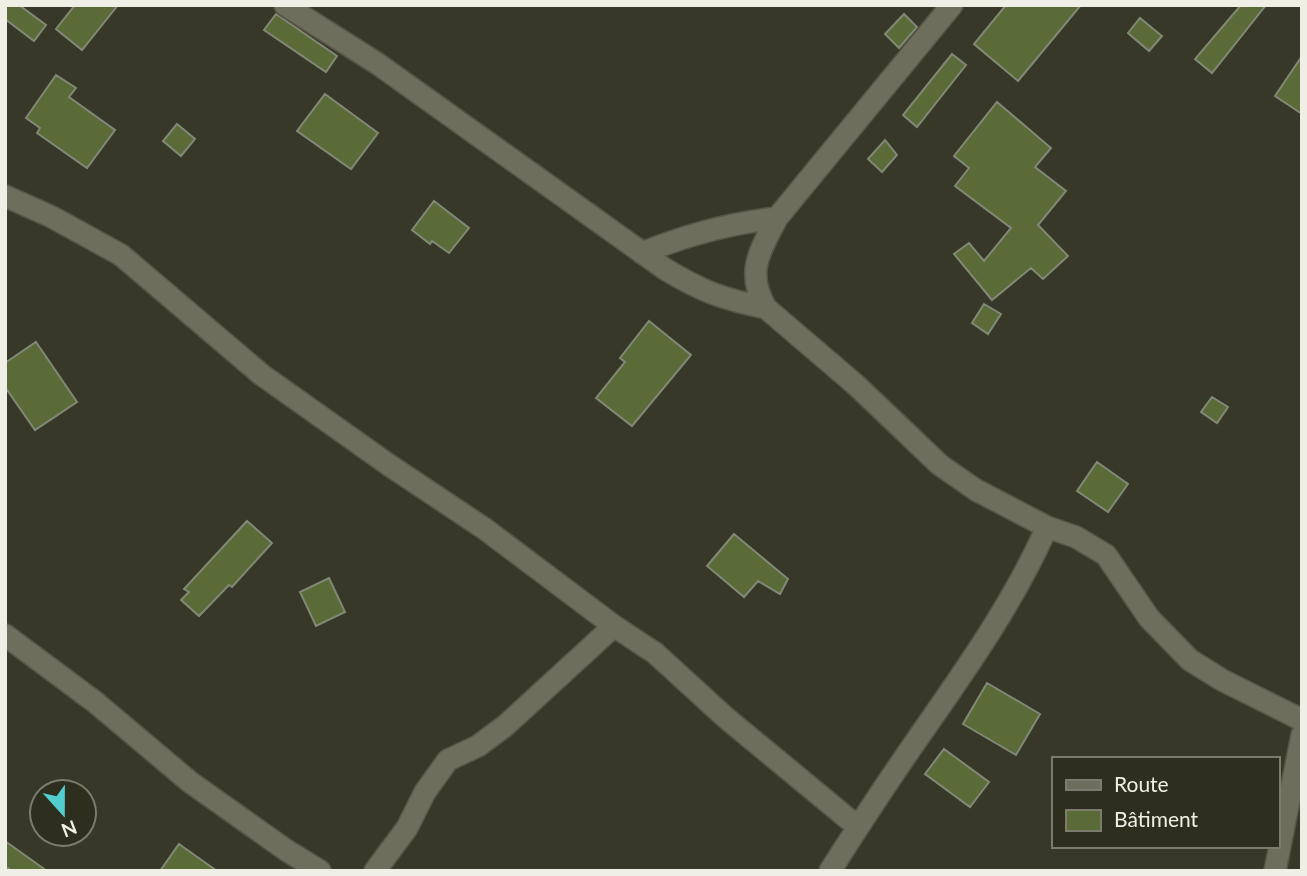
<svg xmlns="http://www.w3.org/2000/svg" width="1307" height="876" font-family="Lato,sans-serif">
	<rect width="100%" height="100%" fill="#383828"/>
	<path fill="#5a6b38" stroke="#818877" stroke-width="2" d="M5,5H19L46,25L34,41L5,19Z
		M75,5H118L82,50L56,29Z
		M1006,5H1081L1018,81L974,44Z
		M1241,5H1266L1212,73L1195,59Z
		M276,14L337,56L326,72L264,30Z
		M904,14L917,27L899,48L885,34Z
		M1140,18L1162,36L1149,51L1128,33Z
		M952,54L966,65L917,127L903,115Z
		M1302,56V114L1275,96Z
		M56,75L76,88L69,97L115,130L87,168L37,133L40,128L26,118Z
		M325,94L378,133L351,169L297,131Z
		M997,102L1051,148L1035,167L1066,191L1038,225L1068,256L1043,279L1031,268L992,300L954,254L969,243L984,261L1011,228L955,186L969,168L954,156Z
		M177,124L195,139L181,156L163,141Z
		M885,140L897,155L882,172L868,159Z
		M434,201L469,228L449,253L432,241L430,244L412,230Z
		M984,304L1001,314L988,334L972,323Z
		M649,321L691,355L632,426L596,398L625,362L620,358Z
		M36,342L77,402L35,430L5,387V363Z
		M1212,397L1228,407L1217,423L1201,412Z
		M1097,462L1128,484L1108,512L1077,491Z
		M247,521L272,543L232,587L229,585L199,616L181,600L189,592L184,589Z
		M734,534L788,579L780,594L758,581L744,597L707,566Z
		M329,578L345,612L316,626L300,592Z
		M987,683L1040,714L1016,755L963,724Z
		M944,749L989,782L970,807L925,774Z
		M5,841L47,871H12L5,866Z
		M179,844L217,871H160Z"/>
	<g fill="none" stroke-linecap="round" stroke-linejoin="round">
		<defs>
			<path id="street" d="M285,5L378,64L665,269C703,292 723,299 766,308
				M952,5L777,218C760,251 745,272 766,308L856,385L940,465L976,490L1047,527L1076,537L1106,555L1149,618L1190,660L1222,680L1302,720
				M5,196L52,217L121,255L262,375L389,465L485,529L614,626L655,653L725,717L858,827
				M642,253C686,235 730,223 777,218
				M5,635L95,702L190,782L286,850L320,871
				M375,871L407,828L425,792L448,760L478,746L505,726L614,626
				M830,871C858,827 886,784 916,741C964,672 1013,604 1047,527
				M1275,871L1302,735"/>
		</defs>
		<use href="#street" stroke="#565547" stroke-width="24"/>
		<use href="#street" stroke="#6e6e5c" stroke-width="21"/>
	</g>
	<rect width="1307" height="876" fill="none" stroke="#efefe5" stroke-width="14"/>
	<rect x="1052" y="757" width="228" height="91" fill="#2e2e1e" stroke="#7b7b6e" stroke-width="2"/>
	<rect x="1066" y="780" width="35" height="10" fill="#6e6e5c" stroke="#7b7b6e" stroke-width="2"/>
	<text x="1114" y="792" font-size="21" fill="#efefe5">Route</text>
	<rect x="1066" y="810" width="35" height="21" fill="#5a6b38" stroke="#7b7b6e" stroke-width="2"/>
	<text x="1114" y="827" font-size="21" fill="#efefe5">Bâtiment</text>
	<g transform="translate(63 813) rotate(159)"><circle r="33" fill="#2e2e1e" stroke="#7b7b6e" stroke-width="2"/>
	<path d="M0-5L12 26L0 18L-12 26Z" fill="#52cdcf"/>
	<text y="-10" font-size="19" font-weight="bold" text-anchor="middle" fill="#efefe5">N</text>
	</g>
</svg>
